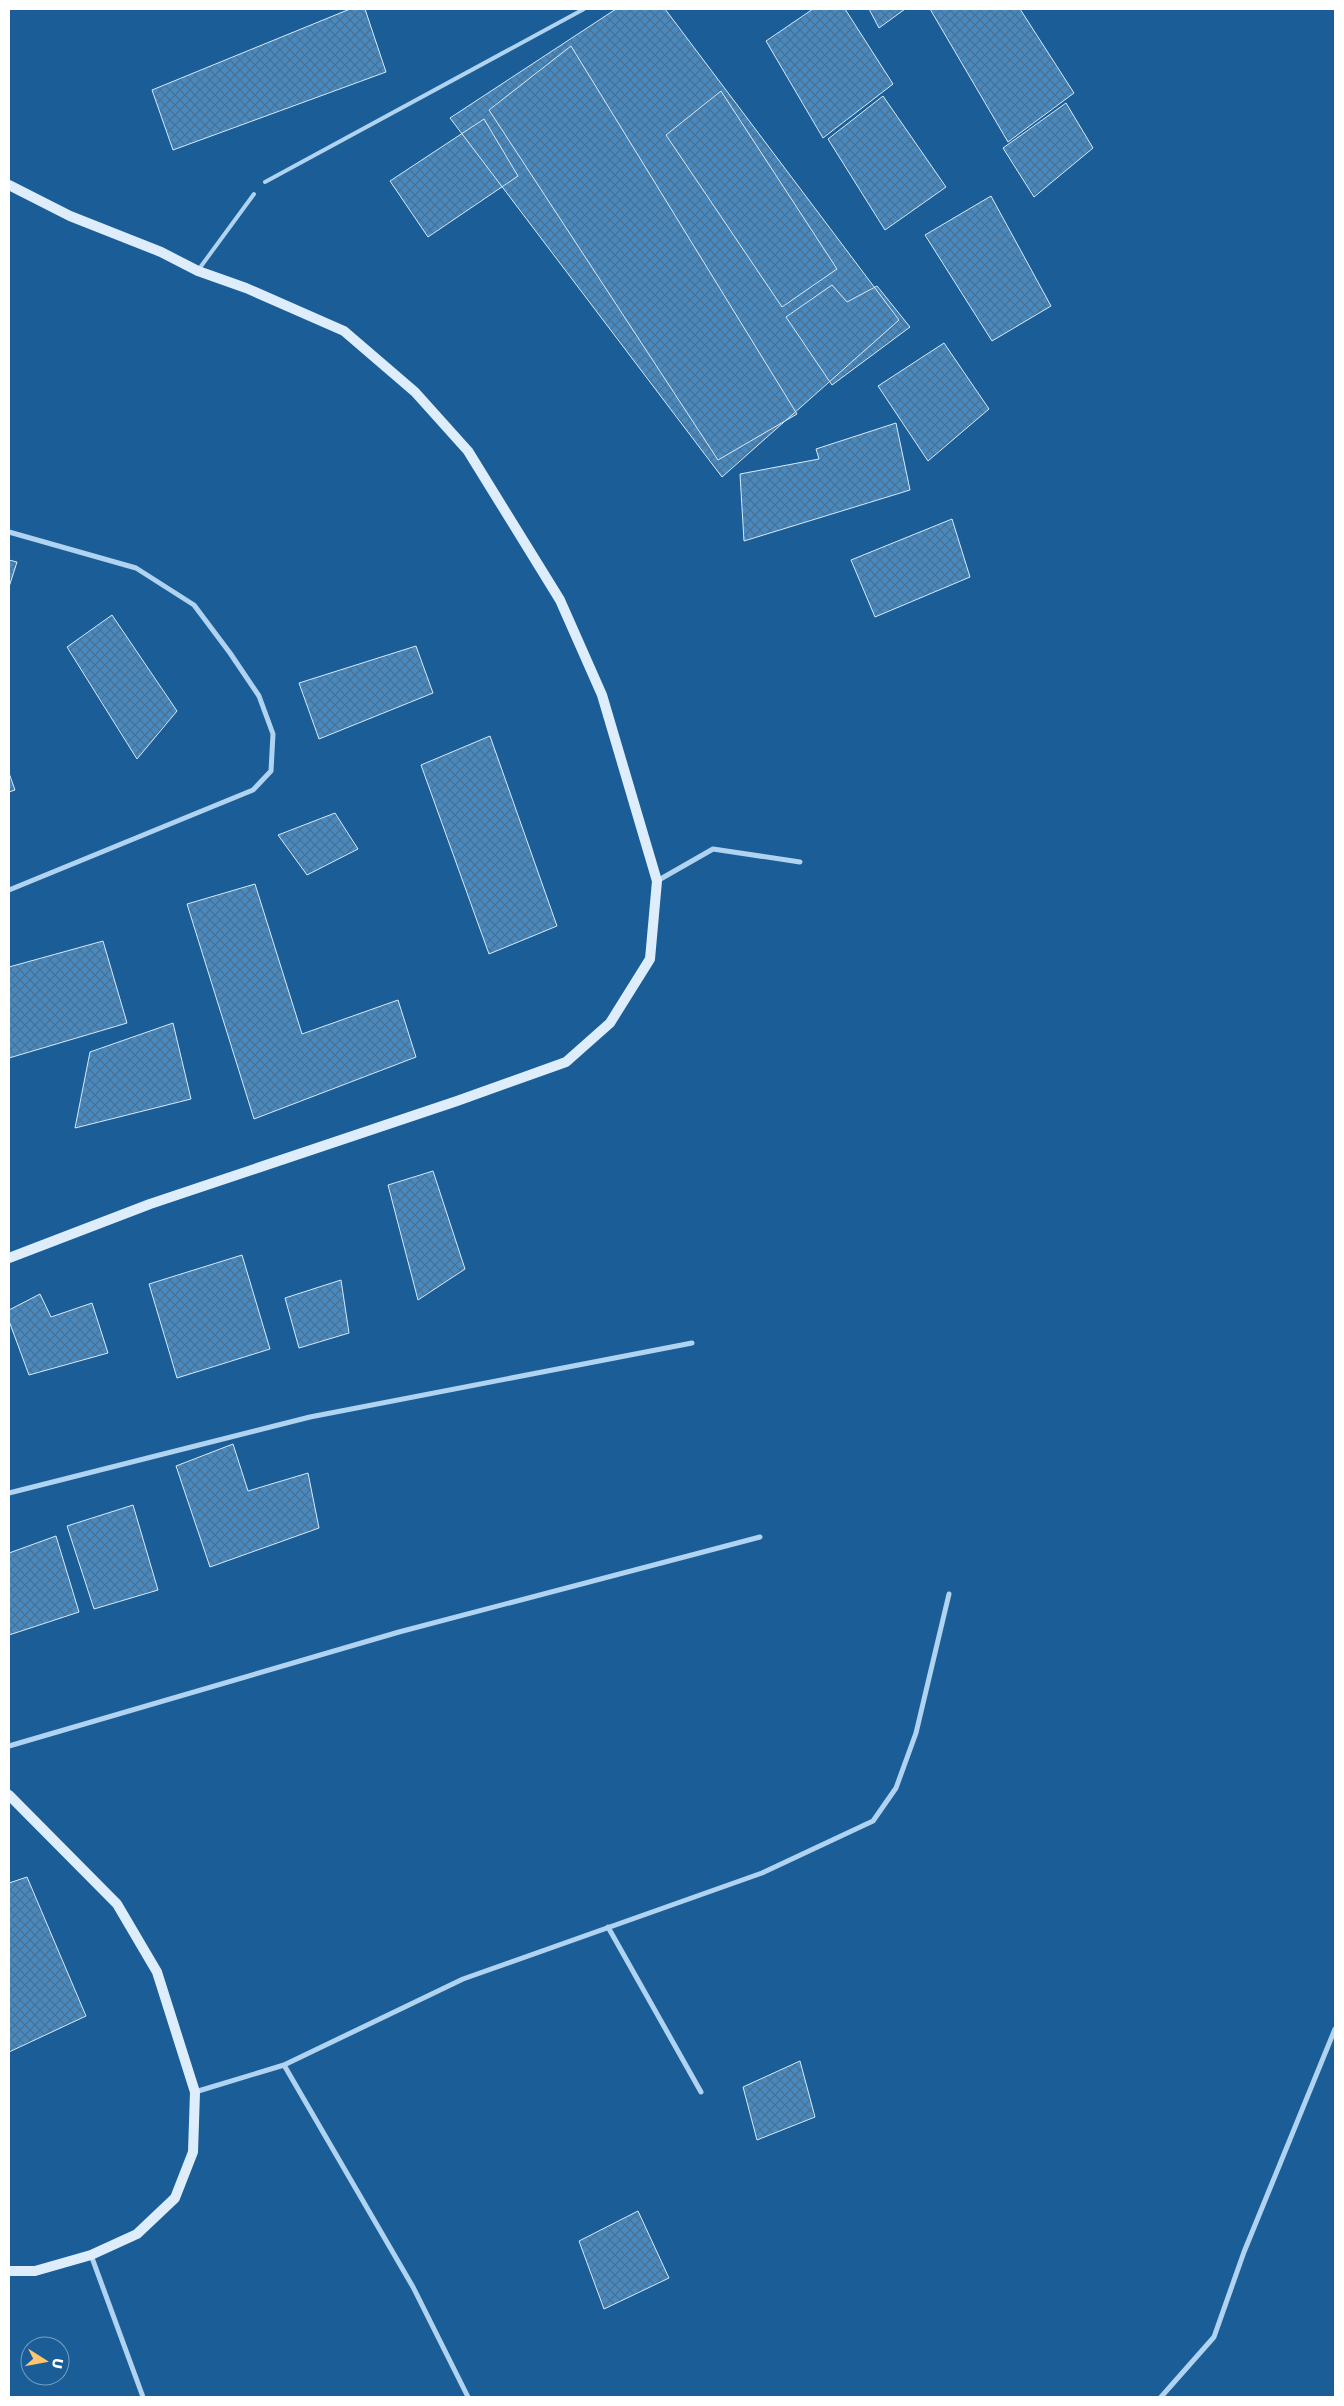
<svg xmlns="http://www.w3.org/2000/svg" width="1344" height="2406" font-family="'Golos Text',sans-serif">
	<defs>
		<pattern id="building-cross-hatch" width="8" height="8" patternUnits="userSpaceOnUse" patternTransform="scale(1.25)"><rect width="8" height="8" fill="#4889bf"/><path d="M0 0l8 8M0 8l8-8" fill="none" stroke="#4a7191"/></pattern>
	</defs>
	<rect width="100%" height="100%" fill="#1b5e97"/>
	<path fill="url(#building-cross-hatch)" stroke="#d6eafb" d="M350,9H365L386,72L173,150L152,90Z
		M616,9H665L899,320L722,477L450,118Z
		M813,9H845L893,84L823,138L766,41Z
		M869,9H905L879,28Z
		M930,9H1020L1074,93L1008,142Z
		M571,46L797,414L718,460L489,110Z
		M721,91L837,269L782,307L666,135Z
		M883,96L946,187L885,230L828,139Z
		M1066,103L1093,148L1034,197L1003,148Z
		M484,119L518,176L428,237L390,181Z
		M991,196L1051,306L992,341L925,235Z
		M832,285L847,302L877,286L910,327L832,385L786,317Z
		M944,343L989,409L928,461L878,386Z
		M896,423L910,490L744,541L740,474L819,459L816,449Z
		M952,519L970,577L875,617L851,560Z
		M9,560L17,562L9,587Z
		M112,615L177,711L137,759L67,647Z
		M416,646L433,693L319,739L299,683Z
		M490,736L557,926L489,954L421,765Z
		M9,773L15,790L9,792Z
		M335,813L358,849L307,875L278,835Z
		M255,884L302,1034L398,1000L416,1057L254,1119L187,904Z
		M103,941L127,1023L9,1058V967Z
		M173,1023L191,1099L75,1128L90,1052Z
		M433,1171L465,1269L418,1300L388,1185Z
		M242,1255L270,1349L177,1378L149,1284Z
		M341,1280L349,1333L299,1348L285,1298Z
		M40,1294L51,1317L92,1303L108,1353L29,1375L9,1321V1310Z
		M233,1444L248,1491L308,1473L319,1528L210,1567L176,1466Z
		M133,1505L158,1590L94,1609L67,1526Z
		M56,1536L79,1612L9,1635V1553Z
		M27,1877L86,2016L9,2052V1883Z
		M800,2061L815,2117L757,2140L743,2087Z
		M638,2211L669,2278L604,2309L579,2241Z"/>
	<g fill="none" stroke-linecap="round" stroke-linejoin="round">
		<path stroke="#afd3f0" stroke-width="4" d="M265,182L584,9
			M199,269L254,194"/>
		<path stroke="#afd3f0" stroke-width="5" d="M9,532L136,568L194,605L230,653L259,696L273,734L271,771L253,790L9,890
			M657,881L713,849L800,862
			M9,1493L310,1417L692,1343
			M9,1746L399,1632L760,1537
			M608,1927L701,2092
			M284,2065L413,2287L468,2397
			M195,2092L284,2065L463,1979L762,1873L873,1821L896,1788L916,1733L949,1594
			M91,2255L143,2397
			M1161,2397L1214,2337L1244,2252L1335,2029"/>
		<path stroke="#ddedfb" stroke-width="10" d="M9,185L70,216L161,252L198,271L246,288L344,331L415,392L468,451L560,600L602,695L657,881L650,959L610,1023L566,1062L457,1101L150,1204L9,1258
			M9,1795L117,1904L157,1972L195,2092L193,2152L175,2198L137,2234L91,2255L35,2271H9"/>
	</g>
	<rect width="1344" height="2406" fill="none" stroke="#ffffff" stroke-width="20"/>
	<g transform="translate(45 2361) rotate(101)"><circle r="24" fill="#1b5e97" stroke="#769ec1"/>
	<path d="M0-4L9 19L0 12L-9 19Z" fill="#ffc66e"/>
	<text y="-8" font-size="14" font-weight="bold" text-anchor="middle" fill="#ffffff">U</text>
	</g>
</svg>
